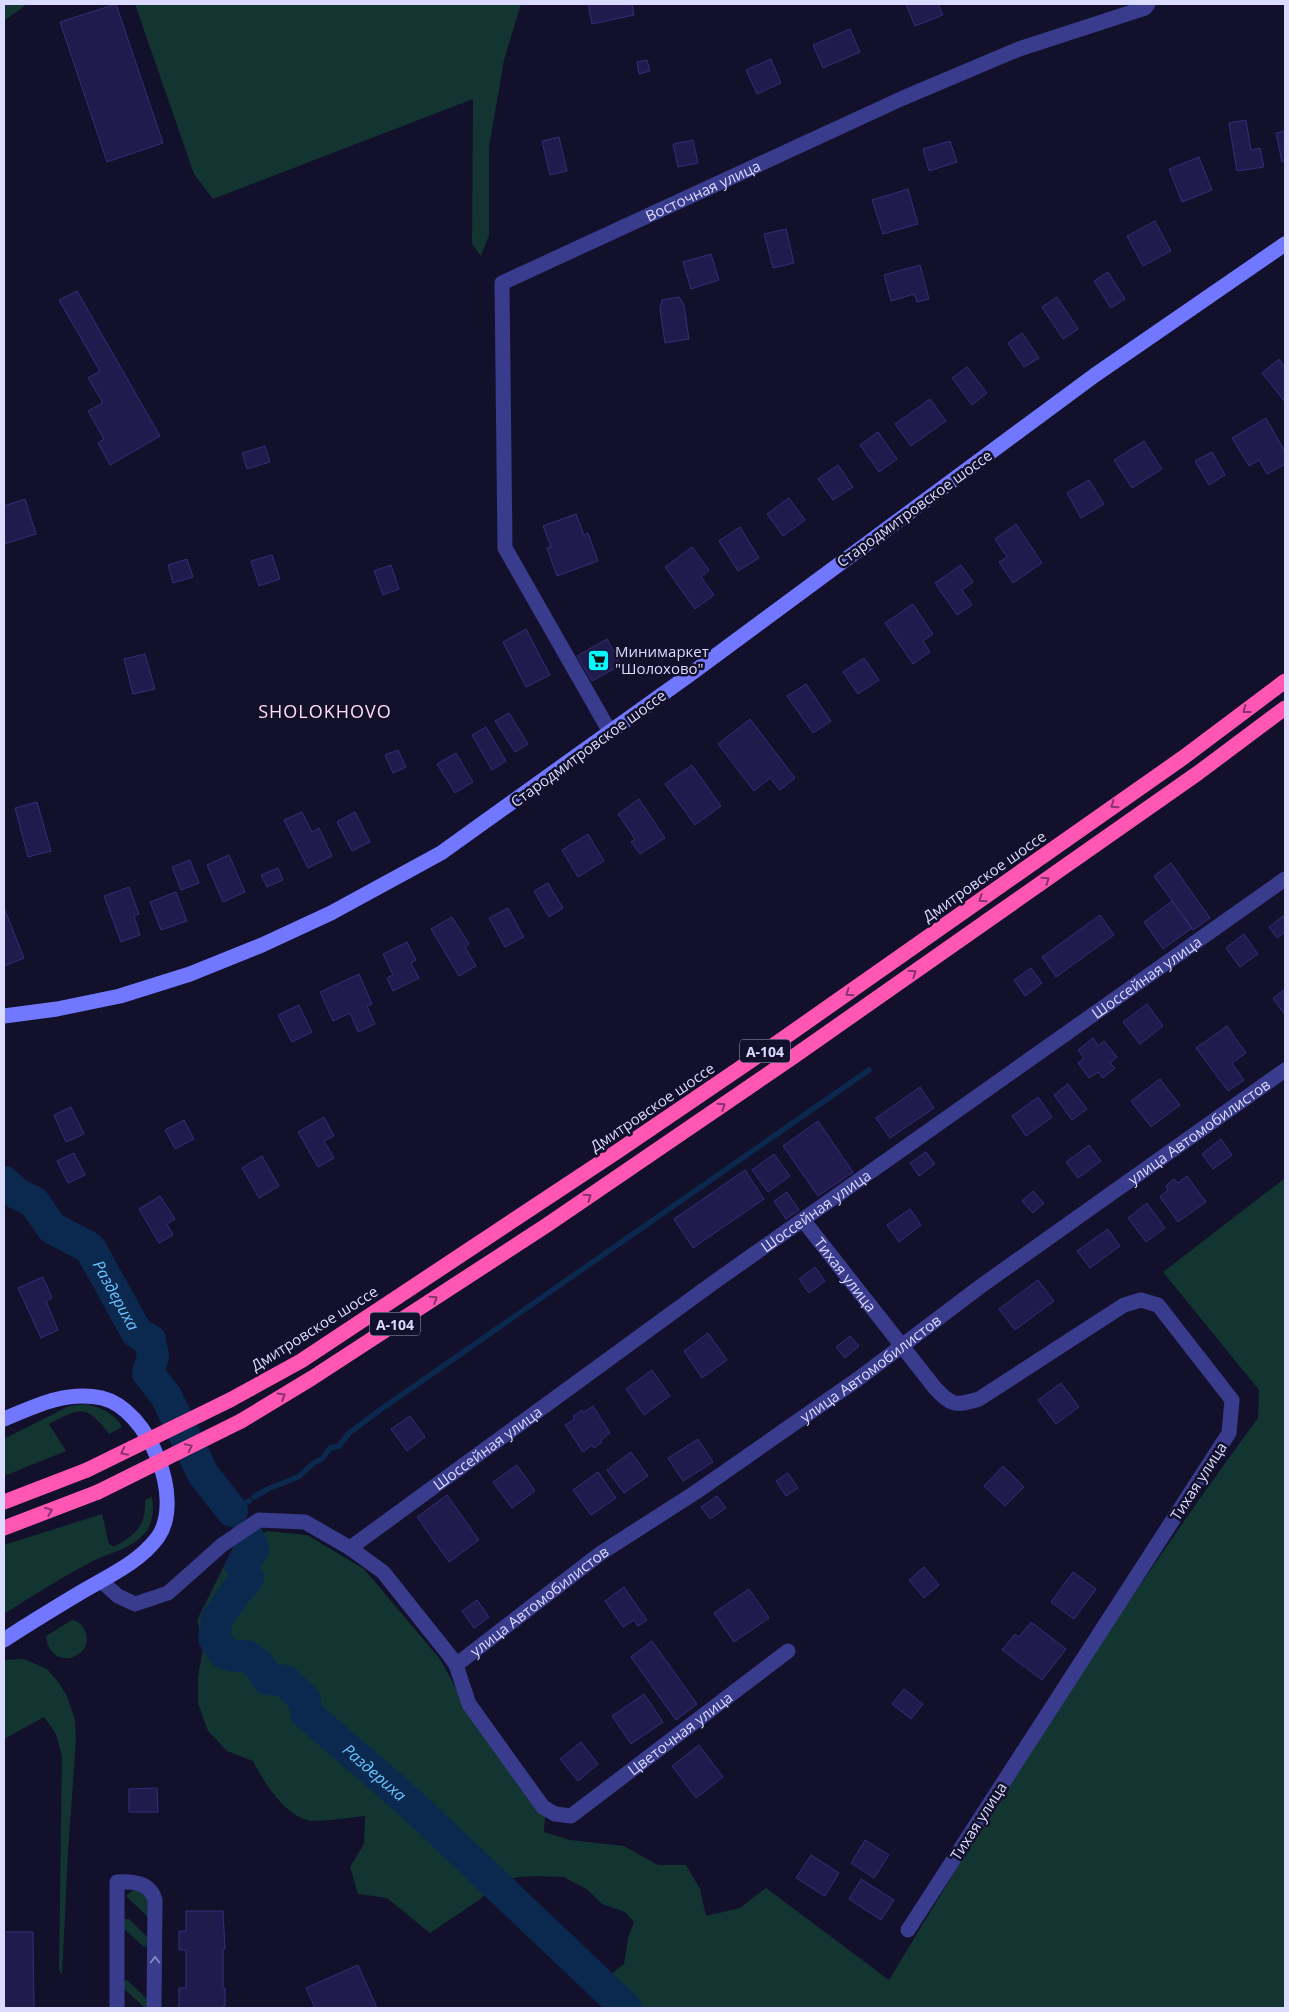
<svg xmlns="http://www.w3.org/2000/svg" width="1289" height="2012" font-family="'Open Sans',sans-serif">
	<rect width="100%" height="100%" fill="#12102b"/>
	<path fill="#133532" d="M4,4H27L4,21Z
		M135,4H521L504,60L489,147V235L481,256L472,244L473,99L213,199L194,174Z
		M1285,1178V2008H607L626,1991L611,1974L624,1964L628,1938L634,1922L625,1912L602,1904L588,1890L564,1877L536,1876L519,1877L500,1881L479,1900L430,1933L387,1898L358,1894L350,1867L364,1844L365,1816C354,1817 315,1823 307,1820C282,1812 264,1782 253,1761L227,1751L208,1731L198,1703V1677L203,1648L197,1620L234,1546L268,1531L307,1535L364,1569L440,1659L475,1723L545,1816L544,1832L570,1840L624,1846L658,1865H686L700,1889L706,1916L740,1908L766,1888L889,1980C1004,1788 1125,1599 1258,1418L1259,1390L1163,1272Z
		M86,1404C101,1408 115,1413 122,1427L109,1434C86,1404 81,1407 49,1424L66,1451L4,1476V1439L69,1406Z
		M152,1497C154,1508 153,1524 145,1533C130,1550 110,1552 91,1562C61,1578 32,1596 4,1614V1545L102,1514L109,1544L114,1547C136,1534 146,1527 145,1500Z
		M72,1620C77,1621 81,1623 84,1629C99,1656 50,1675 46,1636Z
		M24,1659L47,1669L58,1682L67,1696L75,1720L76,1740L68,1852L62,1975L59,1969L62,1756L56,1734L44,1717L4,1739V1660Z
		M133,1890C150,1891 148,1904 148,1917L126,1896Z
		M123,1919H129L148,1938V1945L144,1947L123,1928Z
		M127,1980L148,2000V2007L145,2008L122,1987L123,1981Z"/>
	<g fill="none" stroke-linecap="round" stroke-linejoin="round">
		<path stroke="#0b294f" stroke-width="5.5" d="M254,1497L268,1489L298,1477L315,1462L322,1459L330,1448L339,1446L349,1433L380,1410L869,1070
			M232,1511L249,1501"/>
		<g stroke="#0b294f" stroke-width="32">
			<path id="s1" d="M4,1182L16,1193L34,1202L52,1228L90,1248L137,1333L150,1340L153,1357L148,1373L166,1396L203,1474L232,1511"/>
			<path id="s2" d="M247,1535L253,1549L241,1567L248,1578L235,1593L217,1619L214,1638L224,1653L234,1656H246L258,1664L268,1679L285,1681L305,1700L306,1713L410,1803L626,2008"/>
		</g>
	</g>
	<path fill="#211b4d" stroke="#362c7a" d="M116,4L163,143L107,162L60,22Z
		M588,4H632L634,15L592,24Z
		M906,4H938L943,15L915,26Z
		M850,29L860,52L823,68L813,45Z
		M771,59L781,83L757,94L746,70Z
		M647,60L650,71L639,74L637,62Z
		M1246,120L1251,150L1260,148L1264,167L1237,171L1229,123Z
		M1285,131V161L1282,162L1276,133Z
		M559,137L567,171L550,175L542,141Z
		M693,140L698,163L678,167L673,144Z
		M950,141L957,162L929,171L923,149Z
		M1199,157L1212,190L1182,202L1169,169Z
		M908,189L918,224L883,234L872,200Z
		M1155,221L1171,251L1143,266L1127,236Z
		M786,229L794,263L773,268L764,234Z
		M711,254L719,280L691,289L683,262Z
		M920,265L929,299L917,302L914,294L891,301L884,275Z
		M1108,272L1125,299L1111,308L1094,281Z
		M77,291L160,436L110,465L98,443L104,439L88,411L103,403L88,378L100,371L59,300Z
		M679,297L684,305L689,339L665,343L660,309L662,300Z
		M1057,297L1078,329L1063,339L1042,307Z
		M1022,333L1039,358L1024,367L1008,343Z
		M1279,359L1285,368V402L1262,373Z
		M967,367L987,393L972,405L952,378Z
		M930,399L946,421L911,446L895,424Z
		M1266,418L1285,452V464L1267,474L1259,460L1249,466L1232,438Z
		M878,432L897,459L879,472L860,445Z
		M1144,441L1162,469L1132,488L1114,460Z
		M265,446L270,462L247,469L242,453Z
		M1212,452L1225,475L1209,485L1195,461Z
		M838,465L853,487L833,500L818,479Z
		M1089,480L1104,504L1081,518L1067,493Z
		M789,498L805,520L783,536L767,514Z
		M25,499L36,534L4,544V506Z
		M576,514L584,535L588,533L598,561L557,576L547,548L551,547L543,526Z
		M1016,524L1042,563L1013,583L999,562L1007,557L995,539Z
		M740,527L759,558L738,571L719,541Z
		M692,547L709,570L701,577L714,595L695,609L665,567Z
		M272,555L280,579L259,586L251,561Z
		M187,559L193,577L173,583L168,565Z
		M391,565L399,589L383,595L374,571Z
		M961,565L973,582L962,590L972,605L957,615L935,583Z
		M913,604L933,634L923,641L930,652L913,664L885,623Z
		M526,629L550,675L526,687L503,642Z
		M607,639L621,665L592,681L577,656Z
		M145,654L155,689L133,694L124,659Z
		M864,658L879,680L858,694L843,672Z
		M806,684L831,721L813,733L787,696Z
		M509,713L528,744L515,752L495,721Z
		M750,719L795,778L780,790L770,778L754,791L718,744Z
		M486,727L506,761L492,770L472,735Z
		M398,750L406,767L393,773L385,755Z
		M456,753L473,782L455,793L437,764Z
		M692,765L721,806L695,825L665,784Z
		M639,799L665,838L640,854L631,842L635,839L618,814Z
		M37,802L51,851L28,857L15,808Z
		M302,812L312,832L319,828L332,856L308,868L284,820Z
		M355,812L370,842L352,851L337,822Z
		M588,834L604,861L578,877L562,850Z
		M229,855L245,892L223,902L207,865Z
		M190,860L199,883L181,890L172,867Z
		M1171,863L1210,918L1193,930L1154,876Z
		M278,868L283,880L267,887L261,875Z
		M548,883L563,908L549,917L534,891Z
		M129,887L139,914L134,916L140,935L121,942L104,896Z
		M176,892L187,921L161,930L150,902Z
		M1172,901L1192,928L1163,949L1144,922Z
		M4,908L24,958L4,966Z
		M508,908L524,937L505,947L489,918Z
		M1100,915L1114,935L1056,977L1042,957Z
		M1283,916L1285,919V932L1277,938L1269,927Z
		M452,917L469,944L465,947L476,966L459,976L431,929Z
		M1244,934L1258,954L1240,967L1226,948Z
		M407,942L416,960L411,963L419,978L393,991L387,978L393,975L383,954Z
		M1031,968L1042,983L1025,996L1014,980Z
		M359,974L372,1004L367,1006L375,1024L358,1032L350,1013L333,1021L320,992Z
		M1285,989V1015L1273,998Z
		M1147,1004L1163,1026L1140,1044L1123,1022Z
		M299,1005L312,1032L292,1042L278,1015Z
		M1227,1026L1246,1053L1232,1063L1244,1080L1228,1091L1196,1048Z
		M1093,1038L1098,1046L1104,1041L1117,1057L1110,1063L1115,1068L1103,1078L1098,1072L1089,1078L1078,1063L1084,1058L1078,1050Z
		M1160,1079L1180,1105L1151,1127L1131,1101Z
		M1068,1084L1087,1109L1072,1120L1054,1095Z
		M920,1087L934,1108L890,1138L876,1118Z
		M1038,1097L1052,1117L1026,1136L1012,1116Z
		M71,1107L84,1134L66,1142L54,1115Z
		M324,1117L334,1136L324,1141L334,1158L318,1167L298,1132Z
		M184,1120L194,1139L175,1149L165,1130Z
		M818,1121L853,1172L818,1196L783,1146Z
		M1221,1139L1232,1155L1213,1169L1202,1154Z
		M1089,1145L1101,1161L1078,1178L1066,1162Z
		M926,1152L935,1164L919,1176L910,1163Z
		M74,1153L85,1175L68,1183L57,1161Z
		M774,1154L790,1176L768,1192L752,1170Z
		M262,1156L279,1186L259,1198L242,1168Z
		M745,1170L764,1199L693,1248L674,1219Z
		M1187,1176L1206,1202L1178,1222L1160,1197L1168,1190L1166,1186L1174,1179L1178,1183Z
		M1033,1191L1044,1203L1033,1213L1022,1201Z
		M787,1192L799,1210L786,1219L774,1201Z
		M160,1196L175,1219L167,1224L173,1235L159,1243L139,1209Z
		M1147,1203L1165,1228L1146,1242L1128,1218Z
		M910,1209L921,1225L899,1242L887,1225Z
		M1108,1229L1120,1246L1090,1268L1077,1251Z
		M815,1267L825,1281L809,1293L799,1279Z
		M43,1277L52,1298L46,1301L58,1330L41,1338L18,1288Z
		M1038,1280L1054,1301L1015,1330L999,1309Z
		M708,1333L727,1360L702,1378L684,1351Z
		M850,1336L859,1346L845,1358L836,1347Z
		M652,1370L670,1396L644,1415L626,1389Z
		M1061,1383L1079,1407L1056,1424L1038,1400Z
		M593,1406L610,1433L601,1440L602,1442L594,1448L592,1445L583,1452L565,1425L575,1419L573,1416L582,1410L583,1413Z
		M410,1416L425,1437L407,1451L391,1429Z
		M698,1439L713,1462L683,1481L668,1458Z
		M631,1452L648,1476L624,1493L607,1470Z
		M517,1465L535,1491L512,1508L493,1482Z
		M1003,1466L1024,1487L1005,1506L984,1486Z
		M598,1472L616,1498L591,1515L573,1490Z
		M788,1473L798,1488L786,1496L776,1481Z
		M447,1495L479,1540L449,1562L417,1517Z
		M717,1496L726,1508L710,1519L701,1507Z
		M924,1567L939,1585L924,1598L909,1580Z
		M1073,1572L1096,1589L1074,1619L1051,1602Z
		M624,1587L647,1620L638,1626L634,1620L623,1627L605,1601Z
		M749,1589L769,1618L734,1642L714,1613Z
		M477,1600L489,1617L474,1628L462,1611Z
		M1031,1622L1066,1649L1042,1680L1002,1650L1015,1634L1019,1637Z
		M652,1641L697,1704L676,1720L631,1657Z
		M904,1689L923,1704L911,1719L892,1704Z
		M644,1694L663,1722L631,1744L612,1716Z
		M581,1742L598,1764L578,1781L560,1759Z
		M699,1745L723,1777L696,1798L672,1766Z
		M157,1788L158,1812H129V1789Z
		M865,1840L889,1855L874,1878L851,1863Z
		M811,1855L839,1873L825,1896L796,1878Z
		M861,1879L894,1900L881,1920L849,1899Z
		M186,1911H223L225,1949H223V1988H225V2006H223V2008H179V1988H186V1950H179V1931H186Z
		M4,1932H33L34,2008H4Z
		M358,1965L377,2008H315L306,1988Z"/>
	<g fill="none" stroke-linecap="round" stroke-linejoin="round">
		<g stroke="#393c8c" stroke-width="15">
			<path id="s3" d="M610,732L505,548L502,283L903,98L1019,49L1145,8L1148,4"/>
			<path id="s4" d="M803,1220L935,1388C952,1406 955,1406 979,1399L1124,1305L1141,1300L1158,1305L1232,1400L1229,1433L908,1930"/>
			<path id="s5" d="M350,1548L713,1283L1285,879"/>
			<path id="s6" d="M101,1581L118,1596L135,1604L168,1593L222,1545L259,1520L305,1522L350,1548L383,1572L450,1656L456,1665L469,1704L543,1807L555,1814L571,1816L788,1651"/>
			<path id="s7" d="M456,1665L601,1553L696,1492L858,1379L981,1286L1285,1070"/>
			<path d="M117,2008V1882C132,1881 150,1882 155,1900L154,2008"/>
		</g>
		<path stroke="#7178ff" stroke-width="15" d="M4,1016L57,1009L120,996L190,974L262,945L331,913L441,853L692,673L1095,375L1285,244
			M4,1419C35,1406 67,1390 102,1398C148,1409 185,1498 158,1537C138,1564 106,1577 78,1594C53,1609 28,1624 4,1640"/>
		<path stroke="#ff55b3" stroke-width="15" d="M230,1400L301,1361L618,1151L774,1045L1184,757L1285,681
			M241,1421L312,1378L547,1225L793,1057L1198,773L1285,708
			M4,1502L87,1470
			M4,1528L98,1492"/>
		<path stroke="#ff55b3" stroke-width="15" d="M87,1470L230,1400
			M98,1492L241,1421"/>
	</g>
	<defs><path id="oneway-chevron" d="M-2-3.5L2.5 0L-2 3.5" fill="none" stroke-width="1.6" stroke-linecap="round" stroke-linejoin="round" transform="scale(1.25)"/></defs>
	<g stroke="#88326f">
		<use href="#oneway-chevron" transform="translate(1246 710) rotate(143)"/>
		<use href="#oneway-chevron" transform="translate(1114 805) rotate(145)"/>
		<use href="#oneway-chevron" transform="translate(1046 880) rotate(-35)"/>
		<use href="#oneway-chevron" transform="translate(982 899) rotate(145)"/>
		<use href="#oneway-chevron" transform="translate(913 973) rotate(-35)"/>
		<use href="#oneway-chevron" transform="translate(849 993) rotate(145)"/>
		<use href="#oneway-chevron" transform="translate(722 1106) rotate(-34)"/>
		<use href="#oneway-chevron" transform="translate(588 1197) rotate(-34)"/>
		<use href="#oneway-chevron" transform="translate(434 1299) rotate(-33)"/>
		<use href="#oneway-chevron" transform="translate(282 1396) rotate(-31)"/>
		<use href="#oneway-chevron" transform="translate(189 1447) rotate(-26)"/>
		<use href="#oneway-chevron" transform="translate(124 1452) rotate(154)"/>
		<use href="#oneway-chevron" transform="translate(49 1511) rotate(-22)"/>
	</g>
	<use stroke="#8283c0" href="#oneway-chevron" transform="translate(155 1960) rotate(-90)"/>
	<defs>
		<symbol id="supermarket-square" viewBox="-11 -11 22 22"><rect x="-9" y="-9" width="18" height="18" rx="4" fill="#06f9ff" stroke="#12102b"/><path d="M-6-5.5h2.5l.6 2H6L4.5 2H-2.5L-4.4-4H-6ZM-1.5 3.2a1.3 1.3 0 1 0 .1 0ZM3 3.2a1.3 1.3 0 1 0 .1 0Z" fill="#111"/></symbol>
	</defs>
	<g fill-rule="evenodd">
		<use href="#supermarket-square" x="586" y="648" width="25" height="25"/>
	</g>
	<g text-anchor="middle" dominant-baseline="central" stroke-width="5" stroke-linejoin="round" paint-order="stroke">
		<g fill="#12102b" stroke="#9f9dbf" stroke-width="1">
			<rect x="740" y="1039.5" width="50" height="23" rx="4"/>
			<rect x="370" y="1312.5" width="50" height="23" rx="4"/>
		</g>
		<g font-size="14" font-weight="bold" fill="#dbdaff">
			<text x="765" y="1051">А-104</text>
			<text x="395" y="1324">А-104</text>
		</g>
		<g font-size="15" fill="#dbdaff" stroke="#12102b">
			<text stroke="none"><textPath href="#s3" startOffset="698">Восточная улица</textPath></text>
			<text transform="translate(914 508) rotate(-36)">Стародмитровское шоссе</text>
			<text transform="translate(588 748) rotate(-36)">Стародмитровское шоссе</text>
			<text transform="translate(984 876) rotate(-35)">Дмитровское шоссе</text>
			<text stroke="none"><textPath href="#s5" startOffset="980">Шоссейная улица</textPath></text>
			<text transform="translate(652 1107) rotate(-34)">Дмитровское шоссе</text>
			<text stroke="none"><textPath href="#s7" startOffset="915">улица Автомобилистов</textPath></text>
			<text stroke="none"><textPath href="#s5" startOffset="575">Шоссейная улица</textPath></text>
			<text stroke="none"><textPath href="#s4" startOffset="69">Тихая улица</textPath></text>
			<text transform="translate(314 1328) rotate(-32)">Дмитровское шоссе</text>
			<text stroke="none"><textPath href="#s7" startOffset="510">улица Автомобилистов</textPath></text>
			<text stroke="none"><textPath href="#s5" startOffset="170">Шоссейная улица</textPath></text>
			<text transform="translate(1198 1481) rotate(-57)">Тихая улица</text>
			<text stroke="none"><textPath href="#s7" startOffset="105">улица Автомобилистов</textPath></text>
			<text stroke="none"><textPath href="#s6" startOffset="785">Цветочная улица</textPath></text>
			<text transform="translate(978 1821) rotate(-57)">Тихая улица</text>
		</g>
		<g font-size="15" fill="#dbdaff" stroke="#12102b" text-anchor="start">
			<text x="615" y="651">Минимаркет<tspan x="615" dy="17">"Шолохово"</tspan></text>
		</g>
		<g font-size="16" font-style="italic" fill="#68c4ff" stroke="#12102b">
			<text stroke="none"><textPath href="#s1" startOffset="165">Раздериха</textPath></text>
			<text stroke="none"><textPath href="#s2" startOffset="342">Раздериха</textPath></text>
		</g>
		<g font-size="18" letter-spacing="1" fill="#ffdcf5" stroke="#12102b">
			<text x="325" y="711">SHOLOKHOVO</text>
		</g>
	</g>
	<rect width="1289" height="2012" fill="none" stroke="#dbdaff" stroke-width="10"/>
</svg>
